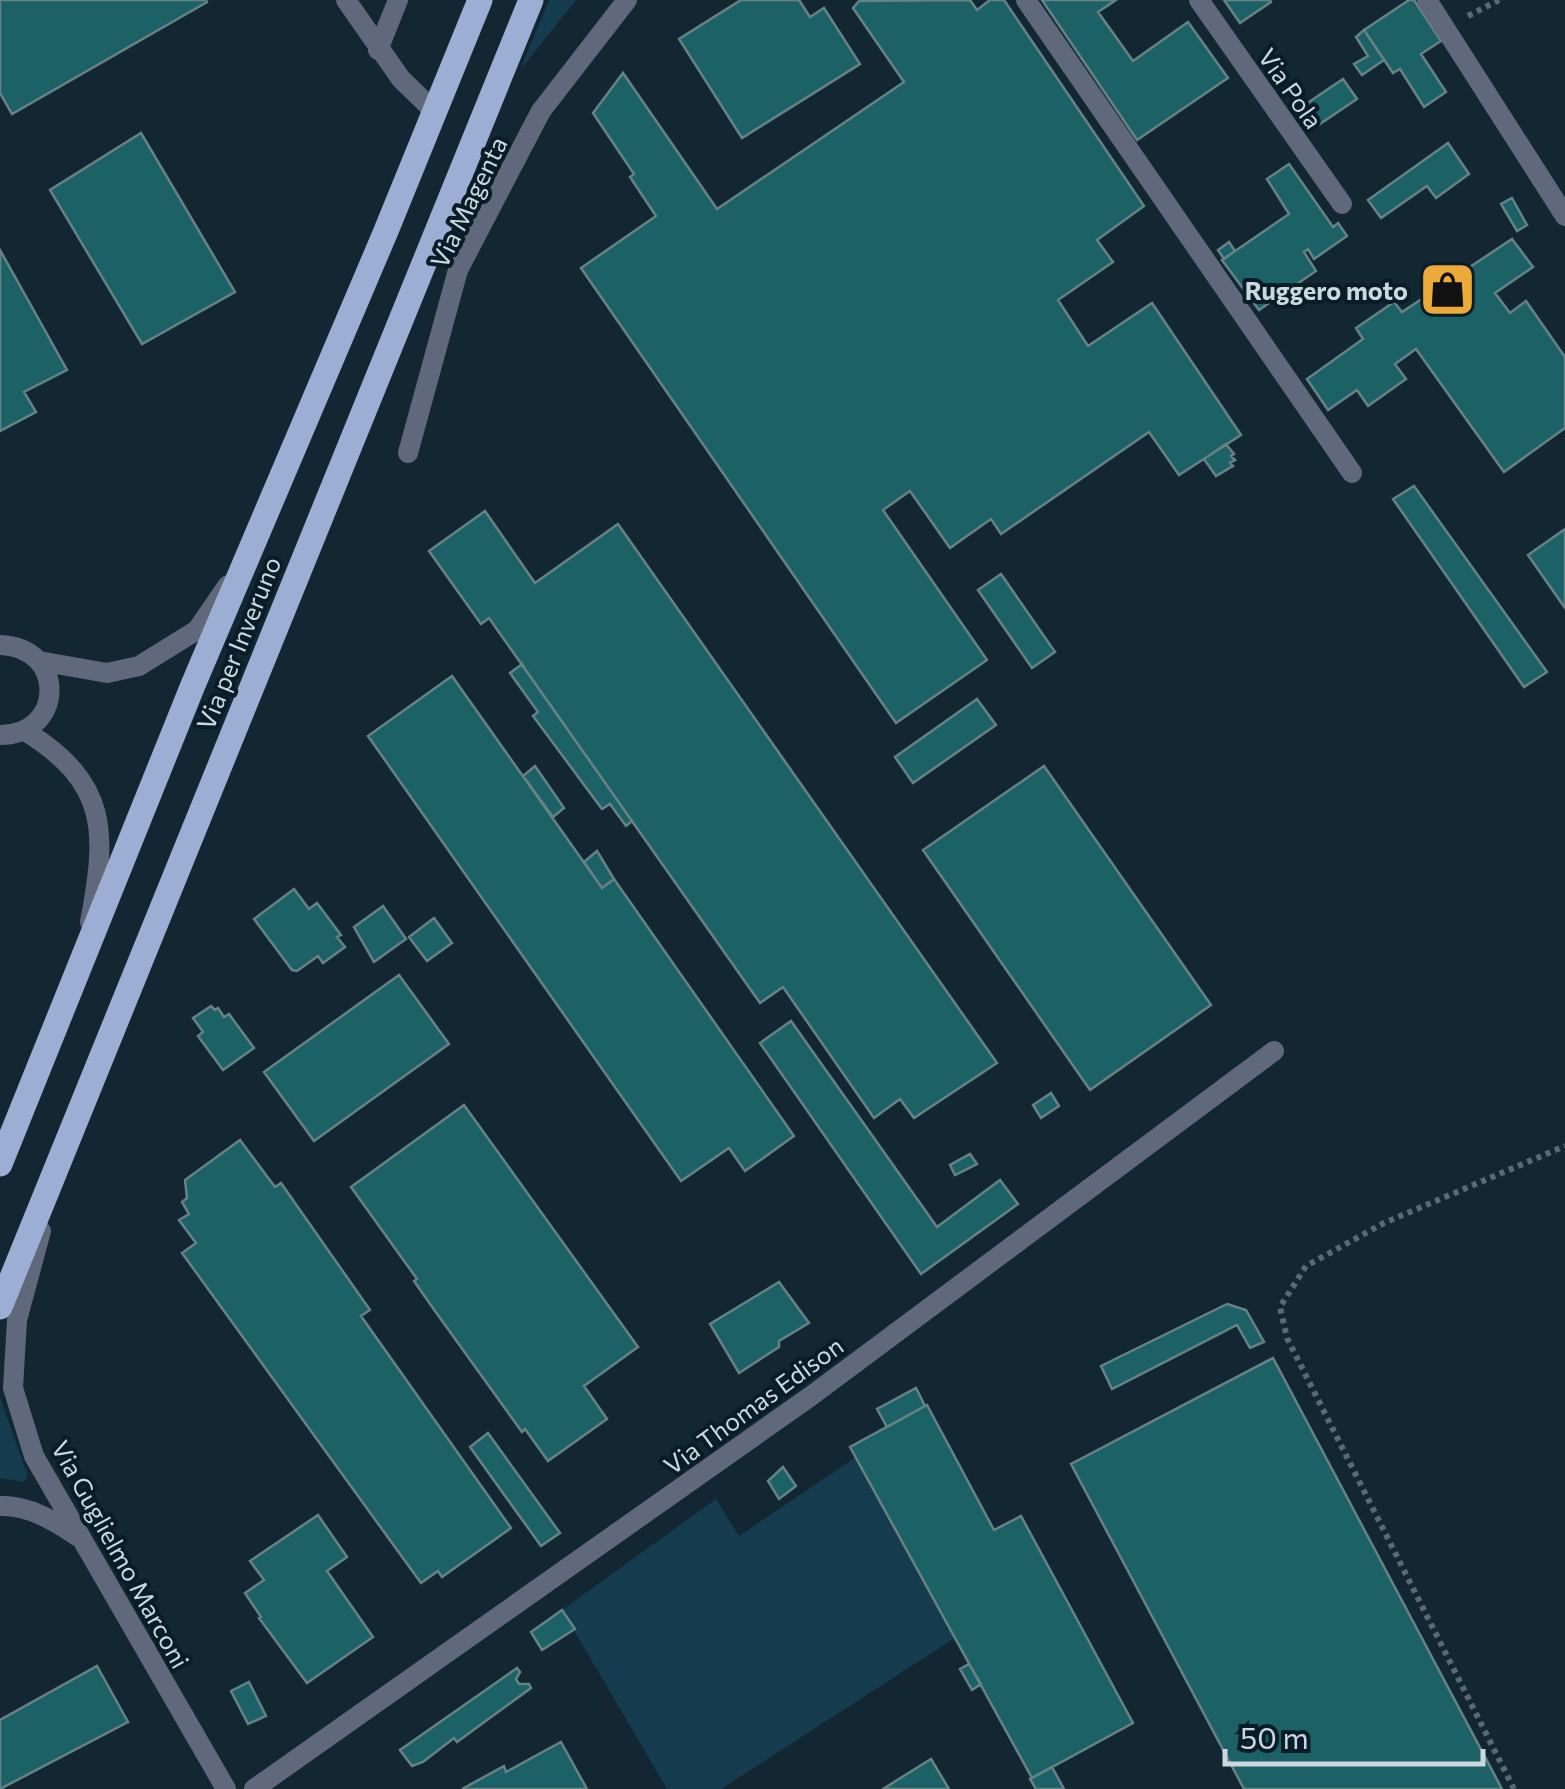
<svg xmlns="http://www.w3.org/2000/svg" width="1565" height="1789" font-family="Commissioner,sans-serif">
	<rect width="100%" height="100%" fill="#132732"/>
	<path fill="#153b4e" d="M549,0H576L520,70Z
		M0,1398L28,1477L23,1482L0,1478Z
		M856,1457L955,1638L721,1789H667L562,1610L716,1499L739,1536Z"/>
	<path fill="#1b6166" stroke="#668284" stroke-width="2.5" d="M0,0H206L207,2L12,114L0,93Z
		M741,0H799L810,17L824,8L860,64L742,138L679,39Z
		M970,0L977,10L990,0H1004L1144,206L1097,240L1113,262L1058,300L1088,346L1152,303L1241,435L1179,475L1149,432L1001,534L991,519L950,548L910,491L883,510L987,660L896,723L581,268L656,216L630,177L634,174L593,113L623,73L717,209L904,82L853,8L859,1Z
		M1042,0H1116L1098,12L1133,61L1188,22L1228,78L1137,140Z
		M1224,0H1270L1271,2L1240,23Z
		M1409,0H1414L1441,41L1421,54L1446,92L1424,107L1400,69L1393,73L1364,30Z
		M1364,30L1384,60L1362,75L1354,64L1368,56L1356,37Z
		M1343,79L1357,99L1314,128L1300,108Z
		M141,133L235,292L142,344L50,190Z
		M1448,143L1469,174L1436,198L1427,186L1381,218L1368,200Z
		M1289,164L1333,227L1338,223L1347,236L1314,259L1308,249L1304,252L1316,271L1259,310L1222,260L1289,214L1267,179Z
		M1512,198L1527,225L1517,231L1501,204Z
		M1512,239L1533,267L1495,293L1510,313L1526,301L1565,357V428L1504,472L1416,349L1395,364L1406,379L1368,406L1357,390L1328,410L1307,379L1363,339L1356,328L1394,302L1402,312Z
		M1229,242L1235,251L1224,259L1218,250Z
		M0,250L67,370L24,392L36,412L0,431Z
		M1226,444L1234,454L1231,456L1235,460L1230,463L1233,466L1216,476L1204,459Z
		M1414,486L1547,672L1524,687L1393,499Z
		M485,511L535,583L618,524L997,1063L914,1118L900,1099L874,1118L783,987L760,1003L489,618L481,624L429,551Z
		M1565,529V608L1528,555Z
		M1001,574L1055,652L1032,668L978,590Z
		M522,664L525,669L632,821L626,826L610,804L602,809L533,716L538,712L510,673Z
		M452,676L602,888L614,879L794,1136L745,1171L729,1148L681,1181L368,736Z
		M977,699L996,725L913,783L895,757Z
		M535,766L564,808L553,817L523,776Z
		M1044,766L1211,1005L1090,1090L923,850Z
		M597,851L614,879L602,888L584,862Z
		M294,889L309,909L317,903L341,935L337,937L345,947L323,963L318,956L297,971L292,970L254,919Z
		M383,906L406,939L374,962L354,927Z
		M434,918L452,943L427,961L409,937Z
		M399,975L449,1044L314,1141L264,1072Z
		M211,1006L215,1010L218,1008L224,1017L229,1014L254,1048L223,1070L198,1036L203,1032L193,1018Z
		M791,1021L937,1227L1000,1180L1018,1204L921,1274L760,1043Z
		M1051,1093L1059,1106L1041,1118L1033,1105Z
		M464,1105L638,1347L584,1386L607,1419L548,1461L525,1429L522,1432L435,1311L414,1281L417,1279L351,1187Z
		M240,1140L275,1187L281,1183L370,1310L361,1316L511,1528L442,1577L438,1571L421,1583L182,1253L196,1243L179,1220L189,1214L182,1202L187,1198L185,1180Z
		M970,1154L977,1164L955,1175L950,1165Z
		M779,1282L809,1323L779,1341V1347L739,1373L710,1324Z
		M1227,1304L1246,1310L1264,1342L1250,1348L1237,1325L1112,1389L1101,1366Z
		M1273,1358L1502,1789H1244L1071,1464Z
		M916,1388L925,1406L887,1427L877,1409Z
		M927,1405L994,1530L1021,1516L1133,1723L1032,1778L850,1447Z
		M488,1433L560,1533L541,1546L470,1447Z
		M783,1467L796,1486L779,1499L768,1481Z
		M318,1515L347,1557L327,1571L373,1637L307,1683L259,1618L261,1617L245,1593L264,1580L250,1561Z
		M562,1610L575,1629L542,1650L531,1632Z
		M969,1664L981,1684L972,1690L960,1669Z
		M97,1666L128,1722L0,1789V1720Z
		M517,1668L520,1672L516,1679L519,1684H529L531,1688L457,1742L454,1738L423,1762L412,1766L400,1750Z
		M249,1682L266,1716L248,1724L231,1691Z
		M561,1742L587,1789H462L504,1766L506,1772Z
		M931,1759L949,1789H883L902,1777Z
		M1052,1767L1064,1789H1036L1030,1779Z"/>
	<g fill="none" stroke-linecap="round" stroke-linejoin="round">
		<path stroke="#596a74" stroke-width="6" stroke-dasharray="5 5" stroke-linecap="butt" d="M1468,16L1499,0
			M1514,1789L1287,1338L1280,1307L1306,1266L1384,1223L1565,1146"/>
		<path stroke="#60697b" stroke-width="20" d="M1026,0L1352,473
			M1427,0L1565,216
			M408,453L458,270L541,111L627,0"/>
		<path stroke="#60697b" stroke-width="20" d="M346,0L401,79L433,110
			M1199,0L1342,204
			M378,50L398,0
			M41,1231L17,1320L13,1388L34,1456L226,1789
			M0,1506C29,1505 54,1521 77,1536
			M254,1789L811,1396L1274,1051"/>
		<path stroke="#60697b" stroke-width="20" d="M0,645C67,647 65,735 0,735
			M39,661L107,673L139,666L197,630L228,585
			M25,731C109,783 107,832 90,922"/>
		<path stroke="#9caed3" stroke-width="25" d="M0,1164L193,685L386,231L480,0
			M0,1307L531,0"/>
	</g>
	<defs>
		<symbol id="shop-square" viewBox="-11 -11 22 22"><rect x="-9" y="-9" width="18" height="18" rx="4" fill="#ebaa39" stroke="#091d28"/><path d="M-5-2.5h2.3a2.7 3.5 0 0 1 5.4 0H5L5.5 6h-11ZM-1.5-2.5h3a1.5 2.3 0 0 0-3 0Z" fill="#111"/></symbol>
	</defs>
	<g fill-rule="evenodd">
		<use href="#shop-square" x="1416" y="258" width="63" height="63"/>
	</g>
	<g text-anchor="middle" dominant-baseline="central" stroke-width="8" stroke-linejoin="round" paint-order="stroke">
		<g font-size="25" fill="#ccd8df" stroke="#091d28">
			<text transform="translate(1291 88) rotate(55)">Via Pola</text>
			<text transform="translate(468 202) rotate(-64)">Via Magenta</text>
			<text transform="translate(238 643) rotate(-68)">Via per Inveruno</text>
			<text transform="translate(753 1405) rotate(-36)">Via Thomas Edison</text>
			<text transform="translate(121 1554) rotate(61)">Via Guglielmo Marconi</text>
		</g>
		<g font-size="25" font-weight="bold" fill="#ccd8df" stroke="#091d28" text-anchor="end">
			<text x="1408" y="290">Ruggero moto</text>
		</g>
	</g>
	<path d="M1225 1749v15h258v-15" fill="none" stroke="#ccd8df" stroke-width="5"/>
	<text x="1240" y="1749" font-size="30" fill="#ccd8df" stroke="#091d28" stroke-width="8" paint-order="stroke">50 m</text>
</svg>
